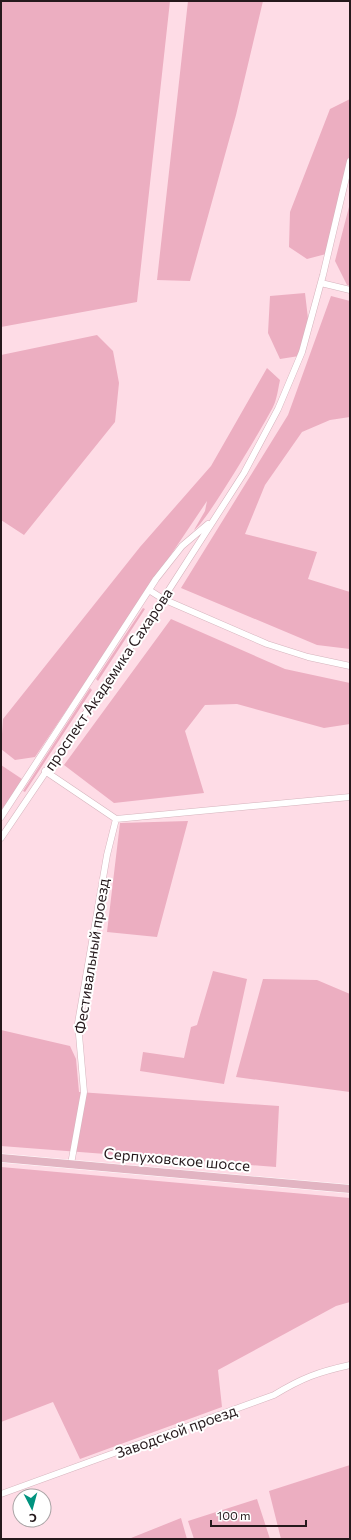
<svg xmlns="http://www.w3.org/2000/svg" width="351" height="1540" font-family="Commissioner,sans-serif">
	<rect width="100%" height="100%" fill="#fedce6"/>
	<path fill="#ecaec1" d="M1,1H170L137,302L1,327Z
		M188,1H263L236,115L190,281L157,280Z
		M350,99V153L326,254L307,259L289,247L290,212L330,109Z
		M350,203V286L347,285L335,261Z
		M305,293L309,327L299,356L280,359L268,333L270,296Z
		M331,296L350,301V417L330,420L302,432L265,485L245,534L317,552L308,579L350,592V649L317,645L181,588L288,415Z
		M97,335L113,351L119,383L115,422L24,535L1,520V355Z
		M267,368L280,380C278,389 277,399 273,407C265,423 204,526 194,530L205,511L207,501L35,757L15,760L1,749L3,719L140,547L211,466Z
		M143,608L145,609L98,681L96,679Z
		M171,619L285,669L350,683V724L324,728L237,704L205,705L185,731L204,793L114,803L64,765Z
		M90,688L92,690L25,792L23,791Z
		M1,765L25,781L1,810Z
		M188,821L157,937L107,932L120,823Z
		M213,971L247,979L224,1084L140,1071L143,1052L184,1058L191,1027L197,1025Z
		M263,979L317,980L350,994V1092L236,1077Z
		M1,1030L70,1046L76,1059L79,1092L279,1106L276,1167L1,1146Z
		M1,1167L350,1198V1302L336,1306L218,1370L222,1407L80,1459L53,1402L1,1422Z
		M350,1465V1539H281L269,1491Z
		M257,1499L270,1539H194L188,1521Z
		M181,1518L187,1539H131V1538Z"/>
	<g fill="none" stroke-linecap="round" stroke-linejoin="round">
		<defs>
			<path id="minor" d="M321,283L350,290
				M149,590L163,599L267,644L308,657L350,666
				M45,771L116,819L350,797
				M1,817L156,579L182,546L208,524
				M1,838L163,599L244,473L278,409L302,352L323,275L350,161
				M71,1164L84,1092L78,1023L107,855L116,819
				M1,1494L274,1395C302,1378 318,1372 350,1365"/>
			<path id="major" d="M1,1158L350,1189"/>
		</defs>
		<use href="#minor" stroke="#d5b4bd" stroke-width="7"/>
		<use href="#major" stroke="#fff" stroke-width="9"/>
		<use href="#minor" stroke="#fff" stroke-width="6"/>
		<use href="#major" stroke="#e2b4c2" stroke-width="8"/>
	</g>
	<g text-anchor="middle" dominant-baseline="central" stroke-width="4" stroke-linejoin="round" paint-order="stroke">
		<g font-size="15" fill="#25191c" stroke="#fff">
			<text transform="translate(108 679) rotate(-56)">проспект Академика Сахарова</text>
			<text transform="translate(91 956) rotate(-81)">Фестивальный проезд</text>
			<text transform="translate(177 1159) rotate(5)">Серпуховское шоссе</text>
			<text transform="translate(176 1431) rotate(-20)">Заводской проезд</text>
		</g>
	</g>
	<rect width="351" height="1540" fill="none" stroke="#25191c" stroke-width="4"/>
	<g transform="translate(32 1508) rotate(174)"><circle r="19" fill="#ffffff" stroke="#a8a3a4"/>
	<path d="M0-3L7 15L0 10L-7 15Z" fill="#00937f"/>
	<text y="-6" font-size="11" font-weight="bold" text-anchor="middle" fill="#25191c">С</text>
	</g>
	<path d="M211 1520v6h95v-6" fill="none" stroke="#25191c" stroke-width="2"/>
	<text x="217" y="1520" font-size="12" fill="#25191c" stroke="#ffffff" stroke-width="3" paint-order="stroke">100 m</text>
</svg>
